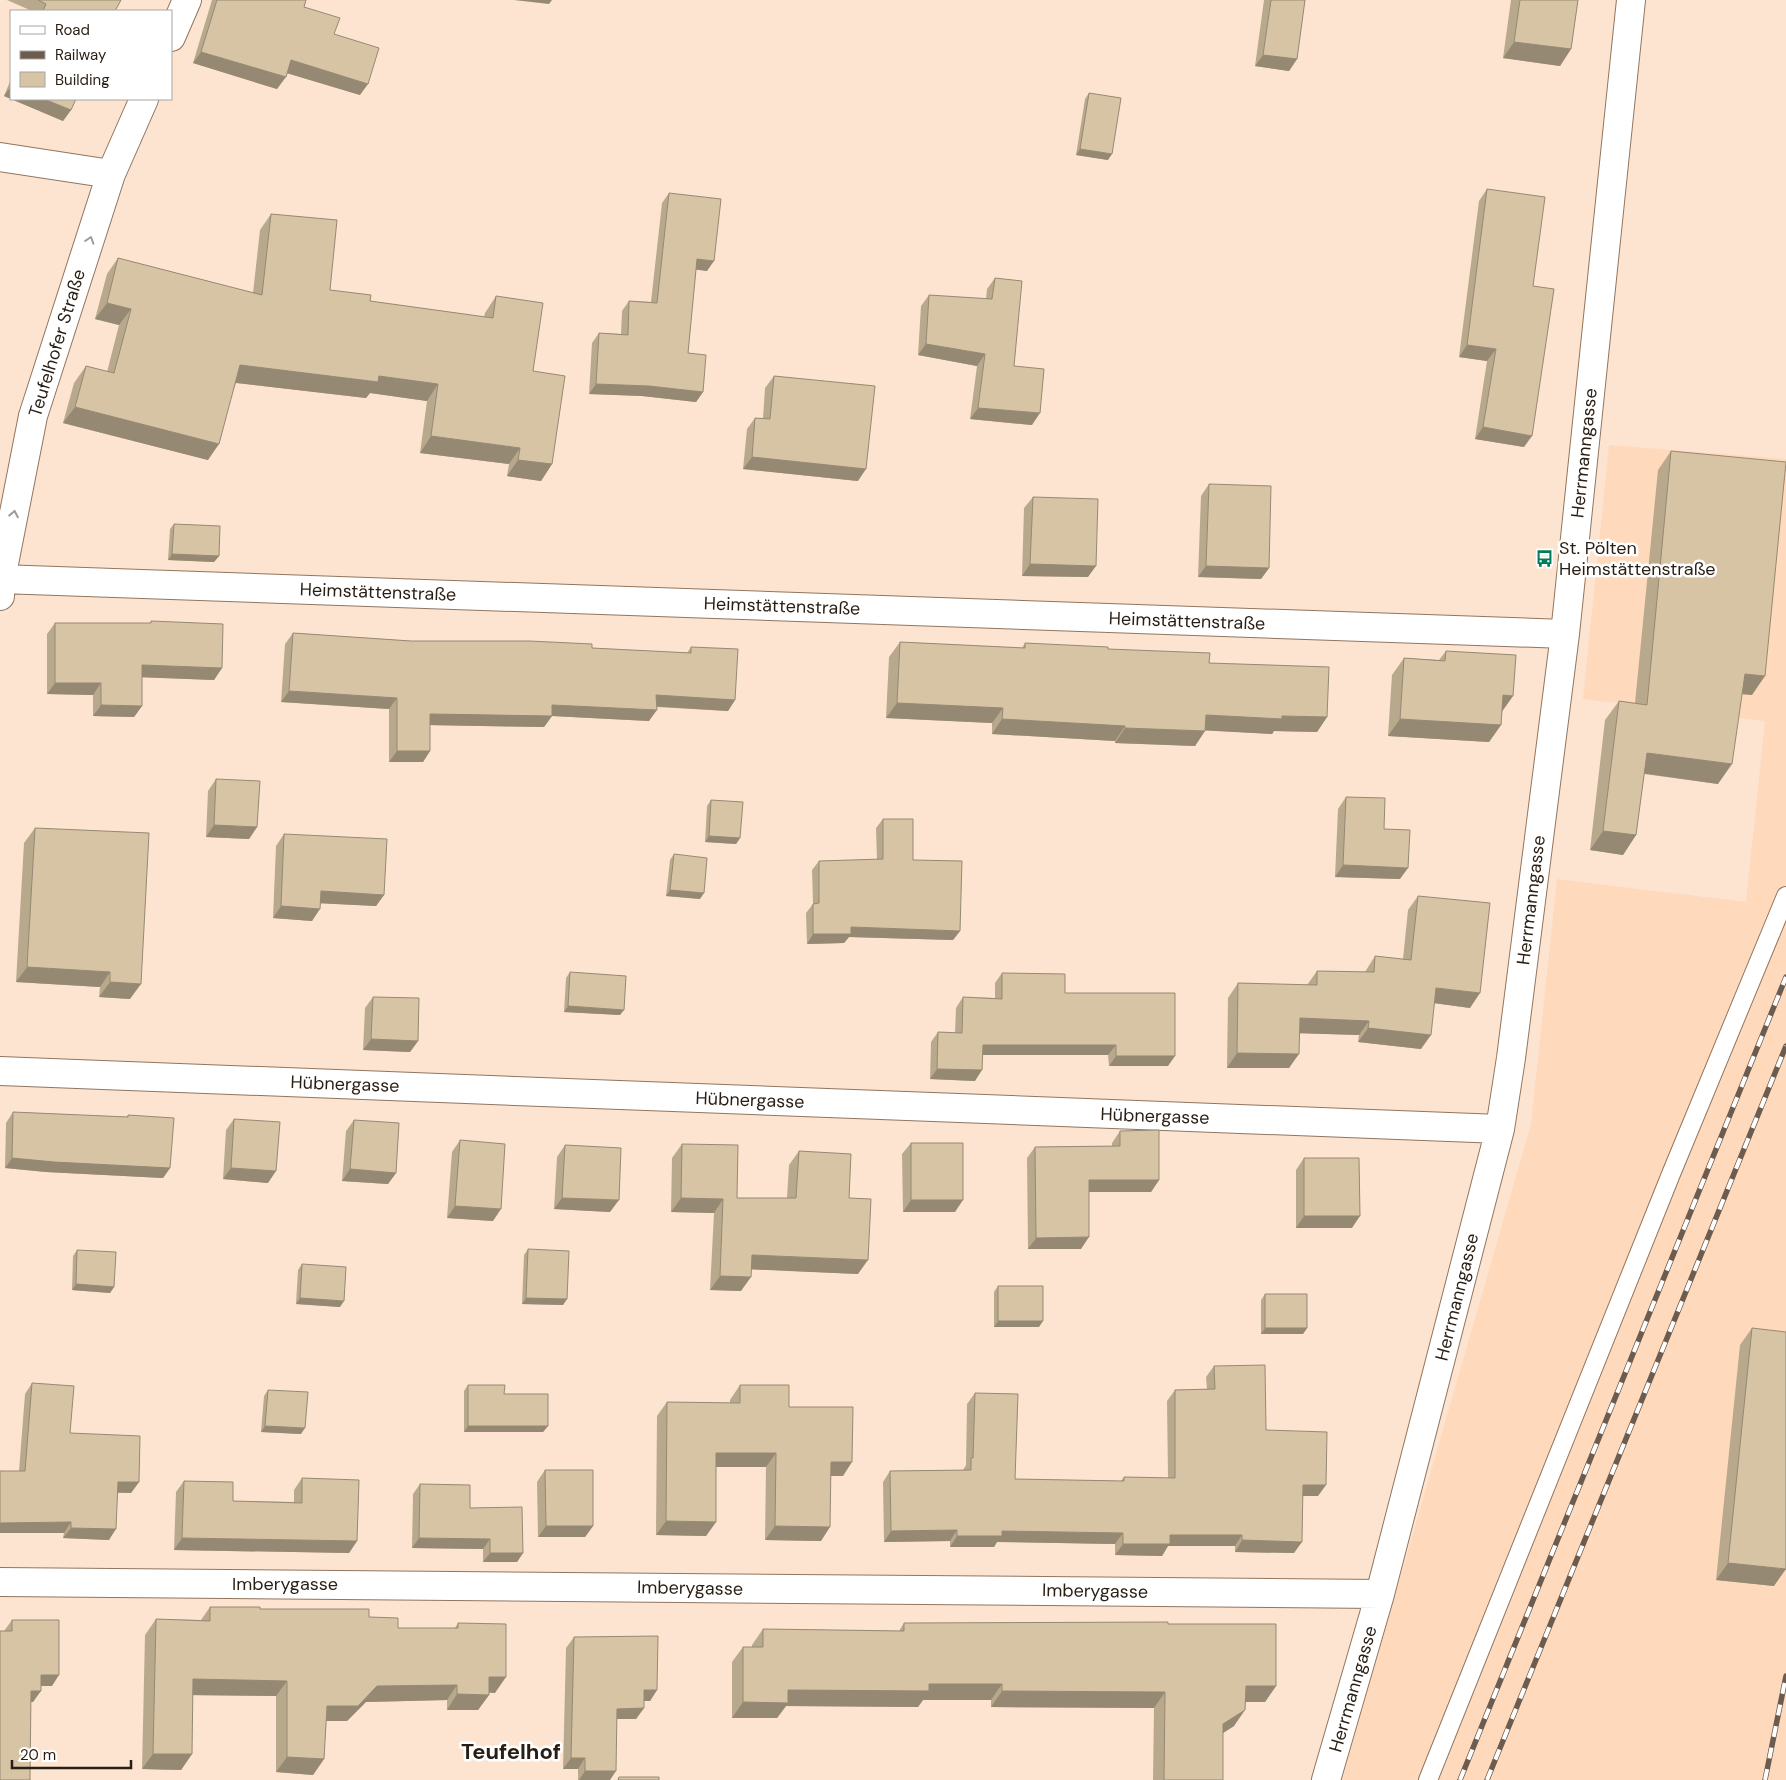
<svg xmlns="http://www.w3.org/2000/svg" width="1786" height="1780" font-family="'DM Sans',sans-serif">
	<rect width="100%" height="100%" fill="#fde4d0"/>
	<path fill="#ffd9bb" d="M1609,445L1786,459V1780H1342L1531,1124L1557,879L1746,902L1765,721L1583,699Z"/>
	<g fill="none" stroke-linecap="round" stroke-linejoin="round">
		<defs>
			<path id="service" d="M1428,1780L1671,1174L1786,896"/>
			<path id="minor" d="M171,37L187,0
				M0,157L111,174
				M0,579L1565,634
				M0,596L1,579L33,416L111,174L144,99
				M0,1071L1500,1129
				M0,1582L1380,1594
				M1326,1780L1380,1594L1500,1129L1511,1058L1565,634L1631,0"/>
		</defs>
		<use href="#service" stroke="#91755f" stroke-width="20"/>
		<use href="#minor" stroke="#91755f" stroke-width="30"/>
		<use href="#service" stroke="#fff" stroke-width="18"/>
		<use href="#minor" stroke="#fff" stroke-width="28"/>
		<defs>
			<path id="rail" d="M1460,1780L1786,977
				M1487,1780L1786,1046
				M1765,1780L1786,1676"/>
		</defs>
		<use href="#rail" stroke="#6c5c4f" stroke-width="5.5"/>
		<use href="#rail" stroke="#fff" stroke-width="4" stroke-dasharray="11" stroke-linecap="butt"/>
	</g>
	<path fill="#b8a98d" d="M7,0H121L115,11H32Z
		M212,0H306L304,7L334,34L360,95L287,73L277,89L193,63Z
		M1264,0H1305L1297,59L1289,71L1255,66Z
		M1511,0H1578L1571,49L1560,66L1503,58Z
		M11,79V99L71,110L63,121L4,96Z
		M1089,93L1108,160L1076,155L1085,99Z
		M1487,189L1533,286L1524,447L1475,439L1487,361L1459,357L1479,201Z
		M669,193L707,271L696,269L688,353L703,392L696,402L642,396L589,394L592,343L599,333L621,334L622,311L629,301L651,302L662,203Z
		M271,214L330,290L370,301L484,317L485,313L496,296L533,371L552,464L541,481L507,476L509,464L420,453L427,401L370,393L366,398L236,383L208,460L63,423L74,383L86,366L107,372L119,325L95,319L107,274L118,258L253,293L260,230Z
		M995,278L1014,366L1032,425L970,419L977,366L918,355L921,306L929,295L986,299L987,289Z
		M774,376L858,481L743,469L747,429L755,418H763L765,388Z
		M1671,451L1752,695L1742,694L1718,784L1644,774L1636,835L1623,855L1590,850L1605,720L1619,701L1635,703L1658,470Z
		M1209,484L1269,568L1261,579L1198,577L1201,496Z
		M1033,497L1088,577L1022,576L1024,508Z
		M174,524L219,556L214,562L168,560L170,529Z
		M151,621L222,668L214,680L142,677V706L134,717L93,716V695L47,694V634L55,623H150Z
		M293,633L411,641L687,653L691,647L735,700L728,711L656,707L649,721L552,716L544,727L430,725V751L423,762H389V709L281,702L285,644Z
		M900,642L1022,648L1025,643L1108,649L1209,663L1327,717L1317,732L1274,731L1272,734L1205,730L1195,746L1115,743V741L992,734V723L886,718L889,657Z
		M1446,651L1513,696L1502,711L1501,725L1489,742L1388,736L1392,675L1404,658L1439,660Z
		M216,779L257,827L249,839L206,837L208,791Z
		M1346,797L1384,829L1400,879L1335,877L1338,809Z
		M711,800L740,838L736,844L705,842L707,806Z
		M883,819L913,860L960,931L953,940L849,937L844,943L807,944L806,913L813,904L812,870L819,861L877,860L876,828Z
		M35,828L130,999L99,997L100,987L16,982L24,843Z
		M284,834L384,895L376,906L321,903L312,921L273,918L276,846Z
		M674,854L700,899L666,896L670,860Z
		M1418,896L1470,1008L1434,1003L1421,1049L1358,1042L1359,1035L1300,1033L1289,1068H1227L1228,998L1238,983L1307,985L1317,971L1365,972L1375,956L1403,959L1408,910Z
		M570,972L620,1015L564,1012L566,978Z
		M1002,973L1065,993L1168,1066H1109L1108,1055H982L975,1081L930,1079L931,1042L938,1032L955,1033L956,1008L963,997L995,998V983Z
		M373,997L418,1041L410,1052L363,1050L365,1008Z
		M13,1112L127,1117L128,1115L170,1168L163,1178L46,1172L5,1168L6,1123Z
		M234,1119L268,1183L223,1179L226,1130Z
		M354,1120L396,1173L388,1184L342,1181L346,1131Z
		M1120,1131L1159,1180L1151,1192H1089L1081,1249H1028L1027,1158L1035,1147L1112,1146V1143Z
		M460,1140L493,1221L447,1218L452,1152Z
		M911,1143L955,1212H903L902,1154Z
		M682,1144L737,1198H787L789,1165L799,1151L849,1198L858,1274L751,1269L741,1291L710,1290L714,1213L671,1212L672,1158Z
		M565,1145L610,1212L554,1209L557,1157Z
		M1304,1158L1352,1228H1296V1170Z
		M528,1249L567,1299L563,1305L522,1304L524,1255Z
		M77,1250L114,1287L110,1293L72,1290L73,1256Z
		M302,1264L340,1307L296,1304L298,1270Z
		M998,1286L1039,1327H994V1292Z
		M1265,1294L1307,1328L1303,1334H1261V1300Z
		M1752,1328L1774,1586L1716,1580L1740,1345Z
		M1214,1366L1318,1496H1303L1294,1553L1235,1552V1546H1168L1162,1556L1115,1555V1544L997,1542L994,1547H950V1541L884,1542L883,1482L890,1471L963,1470L966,1465L967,1404L975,1393L1015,1479L1121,1481L1124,1477L1168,1478L1167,1401L1175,1390L1207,1389L1206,1377Z
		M32,1383L70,1433L139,1482L131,1493H117L109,1540L63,1538L64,1533H0V1471H19L25,1394Z
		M468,1385L504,1394L548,1426L543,1432H464V1391Z
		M740,1385L789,1407L843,1476H831L821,1541L765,1540L766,1467H716V1522L706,1536L656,1535L657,1416L667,1402L730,1403V1400Z
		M268,1390L301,1434L261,1432L264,1396Z
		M545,1470L593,1526L585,1537H538L537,1482Z
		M302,1478L357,1541L349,1553L174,1550L176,1492L184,1481L233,1501L294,1502V1490Z
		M420,1484L470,1508L523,1553L517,1562H483V1549L412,1548L413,1494Z
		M210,1607L260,1609L369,1617L398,1628H455L458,1623L495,1693L489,1692V1695L478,1710H447V1700L366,1702L347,1721H326L324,1759L313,1775L276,1772V1696L192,1695V1754L181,1770L142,1769L145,1635L156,1619L201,1620Z
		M12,1620L52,1686H41L33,1702H31L4,1631Z
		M904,1623L1168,1624L1276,1686L1265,1702H1246L1234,1726L1223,1733V1780H1153L1154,1708L991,1707V1700H923L918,1707L786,1706L777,1718H732V1662L743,1647H752V1645L763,1629L899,1631Z
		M574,1637L657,1690L650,1701H644V1708L636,1719H617L610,1780H578V1769H563L566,1648Z"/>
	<path fill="#968973" d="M514,0H552L549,4Z
		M1514,42L1571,49L1560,66L1503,58Z
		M201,52L286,77L277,89L193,63Z
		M1263,55L1297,59L1289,71L1255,66Z
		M291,60L368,84L360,95L283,72Z
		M11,86V99H44L71,110L63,121L4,96Z
		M1080,149L1112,154L1108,160L1076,155Z
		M697,259L714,261L707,271L690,269Z
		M107,303L131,309L119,325L95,319Z
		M926,344L985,354L977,366L918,355Z
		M1467,345L1496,349L1487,361L1459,357Z
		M240,365L379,376L438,384L427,401L370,393L366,398L229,382Z
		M596,384L649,386L703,392L696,402L642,396L589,394Z
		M75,407L219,444L208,460L63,423Z
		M978,408L1040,413L1032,425L970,419Z
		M1483,427L1532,436L1524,447L1475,439Z
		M431,436L520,448L509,464L420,453Z
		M752,457L866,469L858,481L743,469Z
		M518,460L552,464L541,481L507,476Z
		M172,554L219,556L214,562L168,560Z
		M1030,564L1096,566L1088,577L1022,576Z
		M1206,566L1269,568L1261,579L1198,577Z
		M142,665L222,668L214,680L134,677Z
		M1745,674L1765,676L1752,695L1731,693Z
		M55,683H101L93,695L47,694Z
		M289,691L397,698L389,709L281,702Z
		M656,695L735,700L728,711L649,706Z
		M1503,695L1513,696L1501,713Z
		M897,703L1003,708L992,723L886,718Z
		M101,705L142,706L134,717L93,716Z
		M552,705L657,710L649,721L552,716L544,727L423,725L430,714Z
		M1206,715L1282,716L1327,717L1317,732L1274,731L1272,734L1196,730Z
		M1002,719L1125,726L1115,741L992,734Z
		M1400,719L1501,725L1489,742L1388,736Z
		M1125,728L1205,731L1195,746L1115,743Z
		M397,751H430L423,762H389Z
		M1647,753L1732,764L1718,784L1634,772Z
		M214,825L257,827L249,839L206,837Z
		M1603,831L1636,835L1623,855L1590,850Z
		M709,836L740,838L736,844L705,842Z
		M1343,865L1408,868L1400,879L1335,877Z
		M670,890L704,893L700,899L666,896Z
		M321,891L384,895L376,906L313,903Z
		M281,906L320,909L312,921L273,918Z
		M851,927L960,931L953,940L849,937L844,943L807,944L813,934Z
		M27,967L110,972L100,987L16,982Z
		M110,982L141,984L130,999L99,997Z
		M1436,988L1480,993L1470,1008L1426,1002Z
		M568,1006L624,1010L620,1015L564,1012Z
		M1300,1018L1369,1021L1359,1035L1290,1033Z
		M1368,1028L1431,1035L1421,1049L1358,1042Z
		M371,1039L418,1041L410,1052L363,1050Z
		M983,1045H1116L1108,1055H975Z
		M1237,1053L1299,1054L1289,1068H1227Z
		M1116,1056H1175L1168,1066H1109Z
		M937,1069L982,1070L975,1081L930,1079Z
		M12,1158L170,1168L163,1178L46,1172L5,1168Z
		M231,1168L276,1171L268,1183L223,1179Z
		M350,1169L396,1173L388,1184L342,1181Z
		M1089,1180H1159L1151,1192H1081Z
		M562,1198L619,1200L610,1212L554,1209Z
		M681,1198L723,1199L714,1213L671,1212Z
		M911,1200H963L955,1212H903Z
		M455,1206L501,1209L493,1221L447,1218Z
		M1304,1216H1360L1352,1228H1296Z
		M1089,1237L1081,1249H1028L1036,1238Z
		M752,1255L868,1260L858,1274L742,1269Z
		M720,1276L751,1277L741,1291L710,1290Z
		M76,1284L114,1287L110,1293L72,1290Z
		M300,1298L344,1301L340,1307L296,1304Z
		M526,1298L567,1299L563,1305L522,1304Z
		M998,1321H1043L1039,1327H994Z
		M1265,1328H1307L1303,1334H1261Z
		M265,1426L305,1428L301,1434L261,1432Z
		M468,1426H548L543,1432H464Z
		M716,1453H776L766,1467H706Z
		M831,1462H852L843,1476H821Z
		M118,1482H139L131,1493L110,1492Z
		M1303,1485H1326L1318,1496H1295Z
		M666,1521L716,1522L706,1536L656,1535Z
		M71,1522L64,1533H0V1523Z
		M546,1526H593L585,1537H538Z
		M775,1526L830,1527L821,1541L765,1540Z
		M71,1528L116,1529L109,1540L63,1538Z
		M957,1530L950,1541L884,1542L891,1531Z
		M1002,1531L1123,1533L1115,1544L997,1542L994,1547H950L957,1536Z
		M1170,1535H1242L1235,1546H1168L1162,1556L1115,1555L1123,1544Z
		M182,1538L357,1541L349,1553L174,1550Z
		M419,1538L490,1539L483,1549L412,1548Z
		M1242,1540L1302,1542L1294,1553L1235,1552Z
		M490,1553H523L517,1562H483Z
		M1728,1563L1786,1569L1774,1586L1716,1580Z
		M41,1675H59L52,1686H33Z
		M489,1677H506L495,1693L478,1692Z
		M193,1679L287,1681L276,1696L182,1695Z
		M929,1684H1002L991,1700H923L918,1707L786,1706L777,1718H732L743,1702L788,1690Z
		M457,1685L447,1700L366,1702L347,1721H316L327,1706L377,1686Z
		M1246,1686H1276L1265,1702H1235Z
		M644,1690H657L650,1701H636Z
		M31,1691H41L33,1702H24Z
		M1002,1691L1165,1692L1154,1708L991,1707Z
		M457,1694L489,1695L478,1710H447Z
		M644,1708L636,1719H610L617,1709Z
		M1245,1710L1234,1726L1212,1740L1223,1724Z
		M153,1754H192L181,1770L142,1769Z
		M287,1757L324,1759L313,1775L276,1772Z
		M571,1758H585L578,1769H563Z
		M585,1771H616L610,1780H579Z"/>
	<path fill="#d6c4a4" stroke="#968973" d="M38,0H121L115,11H43L46,4Z
		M217,0H306L304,7L340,18L334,34L379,48L368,84L291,60L286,77L201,52Z
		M1271,0H1305L1297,59L1263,55Z
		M1520,0H1578L1571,49L1514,42Z
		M1089,93L1121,98L1112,154L1080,149Z
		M44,99H76L71,110Z
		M1487,189L1545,197L1533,286L1554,289L1532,436L1483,427L1496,349L1467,345Z
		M669,193L721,199L714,261L697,259L688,353L706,355L703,392L649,386L596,384L599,333L628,335L629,301L657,303Z
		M271,214L337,220L330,290L371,295L370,301L493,318L496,296L543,303L533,371L565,376L552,464L518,460L520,448L431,436L438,384L379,376L378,382L240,365L219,444L75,407L86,366L114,373L131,309L107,303L118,258L262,295Z
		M995,278L1022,281L1014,366L1044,369L1040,413L978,408L985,354L926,344L929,295L992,299Z
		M774,376L875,386L866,469L752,457L755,418L770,419Z
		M1671,451L1786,462L1765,676L1745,674L1732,764L1647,753L1636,835L1603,831L1619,701L1647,705Z
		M1209,484L1271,486L1269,568L1206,566Z
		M1033,497L1098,499L1096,566L1030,564Z
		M174,524L220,526L219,556L172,554Z
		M151,621L223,624L222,668L142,665V706L101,705V683H55V623H151Z
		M293,633L411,641H529L592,644V648L691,653V647L738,649L735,700L656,695L657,710L552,705V716L430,714V751H397V698L289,691Z
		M900,642L1025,648V643L1108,647V649L1210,653L1209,663L1329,667L1327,717L1282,716V719L1206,715L1205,731L1125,728V726L1002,719L1003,708L897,703Z
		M1446,651L1516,655L1513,696L1503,695L1501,725L1400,719L1404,658L1445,661Z
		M216,779L260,781L257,827L214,825Z
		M1346,797L1385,798L1384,829L1410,830L1408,868L1343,865Z
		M711,800L743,802L740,838L709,836Z
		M883,819H913V860L962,861L960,931L851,927V934H813V904L819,903V861L883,859Z
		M35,828L149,833L141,984L110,982V972L27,967Z
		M284,834L387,839L384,895L321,891L320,909L281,906Z
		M674,854L707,858L704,893L670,890Z
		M1418,896L1490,903L1480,993L1436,988L1431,1035L1368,1028L1369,1021L1300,1018L1299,1054L1237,1053L1238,983L1317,985V971L1374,972L1375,956L1411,960Z
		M570,972L626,976L624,1010L568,1006Z
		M1002,973L1065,974V993H1175V1056H1116V1045H983L982,1070L937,1069L938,1032L962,1033L963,997L1002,999Z
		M373,997L419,998L418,1041L371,1039Z
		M13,1112L128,1117V1115L174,1118L170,1168L54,1162L12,1158Z
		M234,1119L280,1122L276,1171L231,1168Z
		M354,1120L399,1123L396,1173L350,1169Z
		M1159,1130V1180H1089V1237L1036,1238L1035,1147L1120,1146V1131Z
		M460,1140L505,1144L501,1209L455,1206Z
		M911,1143H963V1200H911Z
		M682,1144L738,1145L737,1198H796L799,1151L851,1154L849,1198L871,1199L868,1260L752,1255L751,1277L720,1276L723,1199L681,1198Z
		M565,1145L621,1148L619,1200L562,1198Z
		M1304,1158H1359L1360,1216H1304Z
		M528,1249L569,1251L567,1299L526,1298Z
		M77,1250L116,1252L114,1287L76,1284Z
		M302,1264L346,1267L344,1301L300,1298Z
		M998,1286H1043V1321H998Z
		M1265,1294H1307V1328H1265Z
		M1752,1328L1786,1332V1569L1728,1563Z
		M1265,1365L1266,1430L1327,1432L1326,1485H1303L1302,1542L1242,1540V1535H1170V1544H1123V1533L1002,1531V1536H957V1530L891,1531L890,1471L971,1470V1458H973L975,1393L1018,1394L1015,1479L1124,1481V1477L1175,1478V1390L1215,1389L1214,1366Z
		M32,1383L74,1386L70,1433L140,1436L139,1482H118L116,1529L71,1528V1522L0,1523V1471H25Z
		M468,1385H505L504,1394H548V1426H468Z
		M740,1385H789V1407H853L852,1462H831L830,1527L775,1526L776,1453H716V1522L666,1521L667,1402L740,1403Z
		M268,1390L308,1392L305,1428L265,1426Z
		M545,1470H593V1526H546Z
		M302,1478L359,1480L357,1541L182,1538L184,1481L233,1482V1501L302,1503Z
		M420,1484L470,1485V1508L522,1507L523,1553H490V1539L419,1538Z
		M210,1607H260V1609H369V1617L398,1618V1628H458V1623L506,1624V1677H489V1695L457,1694V1685L377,1686L358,1706H327L324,1759L287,1757V1681L193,1679L192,1754H153L156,1619L210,1621Z
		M12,1620H59V1675H41V1691H31L30,1780H0V1631H12Z
		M1168,1622V1624H1276V1686H1246L1245,1710L1223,1724V1780H1164L1165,1692L1002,1691V1684H929V1691L788,1690V1703L743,1702V1647H763V1629L904,1631V1623Z
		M658,1636L657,1690H644V1708L617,1709L616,1771H585V1758H571L574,1637Z
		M619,1777H659V1780H618Z"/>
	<defs><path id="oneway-chevron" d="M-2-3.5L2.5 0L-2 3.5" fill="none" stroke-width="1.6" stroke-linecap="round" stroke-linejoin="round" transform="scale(1.25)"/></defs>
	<g stroke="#9f9a95">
		<use href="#oneway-chevron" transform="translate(90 240) rotate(-72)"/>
		<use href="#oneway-chevron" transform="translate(14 514) rotate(-79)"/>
	</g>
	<defs>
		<symbol id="bus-bare" viewBox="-9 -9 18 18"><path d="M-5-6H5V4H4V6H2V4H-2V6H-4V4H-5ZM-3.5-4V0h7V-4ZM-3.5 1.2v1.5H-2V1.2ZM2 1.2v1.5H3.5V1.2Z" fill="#007d5c" stroke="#fff" stroke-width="2.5" paint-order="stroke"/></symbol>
	</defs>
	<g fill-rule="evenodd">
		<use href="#bus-bare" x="1532" y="546" width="25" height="25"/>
	</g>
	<g text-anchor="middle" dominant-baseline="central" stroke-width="5" stroke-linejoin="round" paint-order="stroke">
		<g font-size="18" fill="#291e14" stroke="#fff">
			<text transform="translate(57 343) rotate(-73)">Teufelhofer Straße</text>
			<text transform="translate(1584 453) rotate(-84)">Herrmanngasse</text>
			<text transform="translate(378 592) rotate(2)">Heimstättenstraße</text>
			<text transform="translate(782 606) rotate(2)">Heimstättenstraße</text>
			<text transform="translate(1187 621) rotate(2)">Heimstättenstraße</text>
			<text transform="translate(1531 900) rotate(-83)">Herrmanngasse</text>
			<text transform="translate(345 1084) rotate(2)">Hübnergasse</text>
			<text transform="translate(750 1100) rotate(2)">Hübnergasse</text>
			<text transform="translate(1155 1116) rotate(2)">Hübnergasse</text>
			<text transform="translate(1457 1297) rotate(-76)">Herrmanngasse</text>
			<text x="285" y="1584">Imberygasse</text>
			<text transform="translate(690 1588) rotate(1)">Imberygasse</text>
			<text transform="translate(1095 1591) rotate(1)">Imberygasse</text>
			<text transform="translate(1353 1689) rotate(-74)">Herrmanngasse</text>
		</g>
		<g font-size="18" fill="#291e14" stroke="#fff" text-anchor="start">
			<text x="1559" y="548">St. Pölten<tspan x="1559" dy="21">Heimstättenstraße</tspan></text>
		</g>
		<g font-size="22" font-weight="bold" fill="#291e14" stroke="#fff">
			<text x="511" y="1751">Teufelhof</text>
		</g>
	</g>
	<rect x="10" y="10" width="162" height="90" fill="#ffffff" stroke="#a9a5a1"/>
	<rect x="20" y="26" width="25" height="8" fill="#ffffff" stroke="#a9a5a1"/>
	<text x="55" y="35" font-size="15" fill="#291e14">Road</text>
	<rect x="20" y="51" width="25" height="8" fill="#6c5c4f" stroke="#a9a5a1"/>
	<text x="55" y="60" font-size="15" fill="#291e14">Railway</text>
	<rect x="20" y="72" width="25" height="15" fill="#d6c4a4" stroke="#a9a5a1"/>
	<text x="55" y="85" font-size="15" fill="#291e14">Building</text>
	<path d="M12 1760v8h119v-8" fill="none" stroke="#291e14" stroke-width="2.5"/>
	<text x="20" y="1760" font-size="15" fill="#291e14" stroke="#ffffff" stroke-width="4" paint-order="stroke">20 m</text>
</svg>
